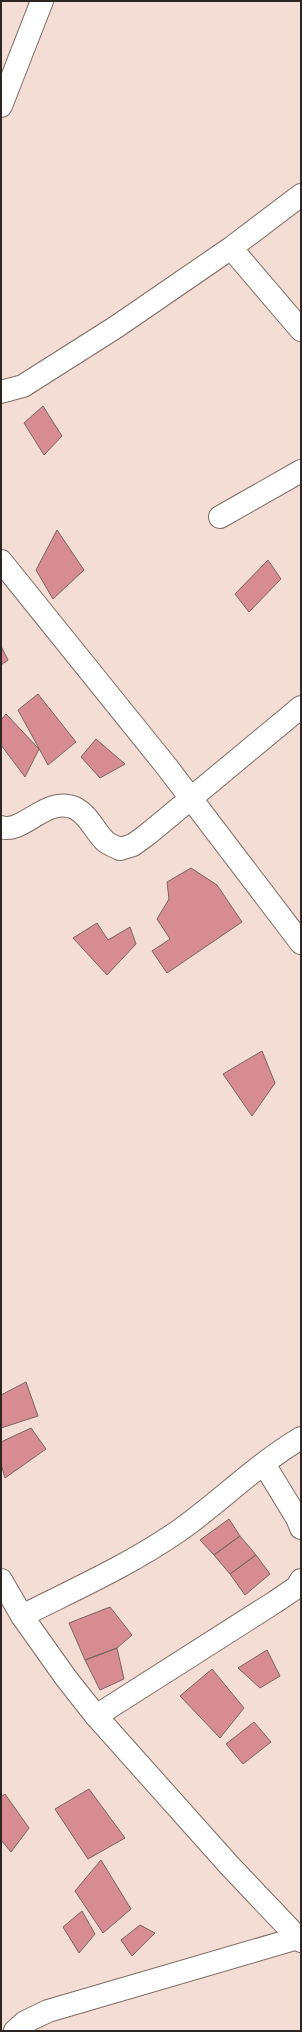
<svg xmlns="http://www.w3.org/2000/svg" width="302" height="2032" font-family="'Source Sans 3',sans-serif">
	<rect width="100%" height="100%" fill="#f3ddd4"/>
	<path fill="#d68c90" stroke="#7a6565" d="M43,406L62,436L44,455L24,423Z
		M57,530L84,570L53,599L36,570Z
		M268,560L281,579L249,612L235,594Z
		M1,646L8,660L1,665Z
		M38,694L76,742L48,765L18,710Z
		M6,714L39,749L25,777L1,745V720Z
		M96,739L125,764L100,778L81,757Z
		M191,868L217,885L242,922L167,973L152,951L170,939L157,919L169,899L167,882Z
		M97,923L108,940L130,927L136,944L107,975L73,938Z
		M262,1051L275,1083L252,1116L223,1074Z
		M26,1382L38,1416L1,1428V1395Z
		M31,1428L46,1449L5,1478L1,1464V1442Z
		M229,1519L240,1536L214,1555L200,1540Z
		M240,1536L256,1555L230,1574L214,1555Z
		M256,1555L270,1574L245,1595L230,1574Z
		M110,1607L132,1635L117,1648L85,1660L69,1623Z
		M117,1648L124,1679L100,1690L85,1660Z
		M267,1650L280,1676L260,1688L238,1668Z
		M212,1669L244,1708L220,1738L180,1696Z
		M254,1722L271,1742L243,1764L226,1744Z
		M89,1789L125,1838L88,1859L55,1809Z
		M5,1794L29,1828L11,1852L1,1840V1797Z
		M101,1860L131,1909L103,1933L75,1891Z
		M82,1911L95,1934L79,1953L63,1927Z
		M140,1925L155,1933L132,1956L121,1940Z"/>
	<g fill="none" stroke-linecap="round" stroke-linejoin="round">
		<defs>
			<path id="minor" d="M231,248L301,330
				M1,392L23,386L116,327L231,248L301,195
				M220,517L301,471
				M1,561L167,767L301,943
				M1,827C22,835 47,795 75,808C89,815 95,832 106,842C110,845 116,847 120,849L133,845L148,834L301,707
				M264,1464L297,1518L301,1528
				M22,1616C75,1589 130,1565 180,1530C221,1501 257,1464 301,1438
				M96,1716L275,1602L297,1587L301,1580
				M15,2031L25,2022L48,2011L298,1938"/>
			<path id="tertiary" d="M1,1580L22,1616L66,1678L96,1716L229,1865L301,1941"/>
			<path id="secondary" d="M1,106L42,1"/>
		</defs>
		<use href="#minor" stroke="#7e6b63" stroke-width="24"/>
		<use href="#tertiary" stroke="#7e6b63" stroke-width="24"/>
		<use href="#secondary" stroke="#7e6b63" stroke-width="24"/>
		<use href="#minor" stroke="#fff" stroke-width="22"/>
		<use href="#tertiary" stroke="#fff" stroke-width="22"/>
		<use href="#secondary" stroke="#fff" stroke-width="22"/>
	</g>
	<rect width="302" height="2032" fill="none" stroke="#2d2522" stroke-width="4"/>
</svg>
